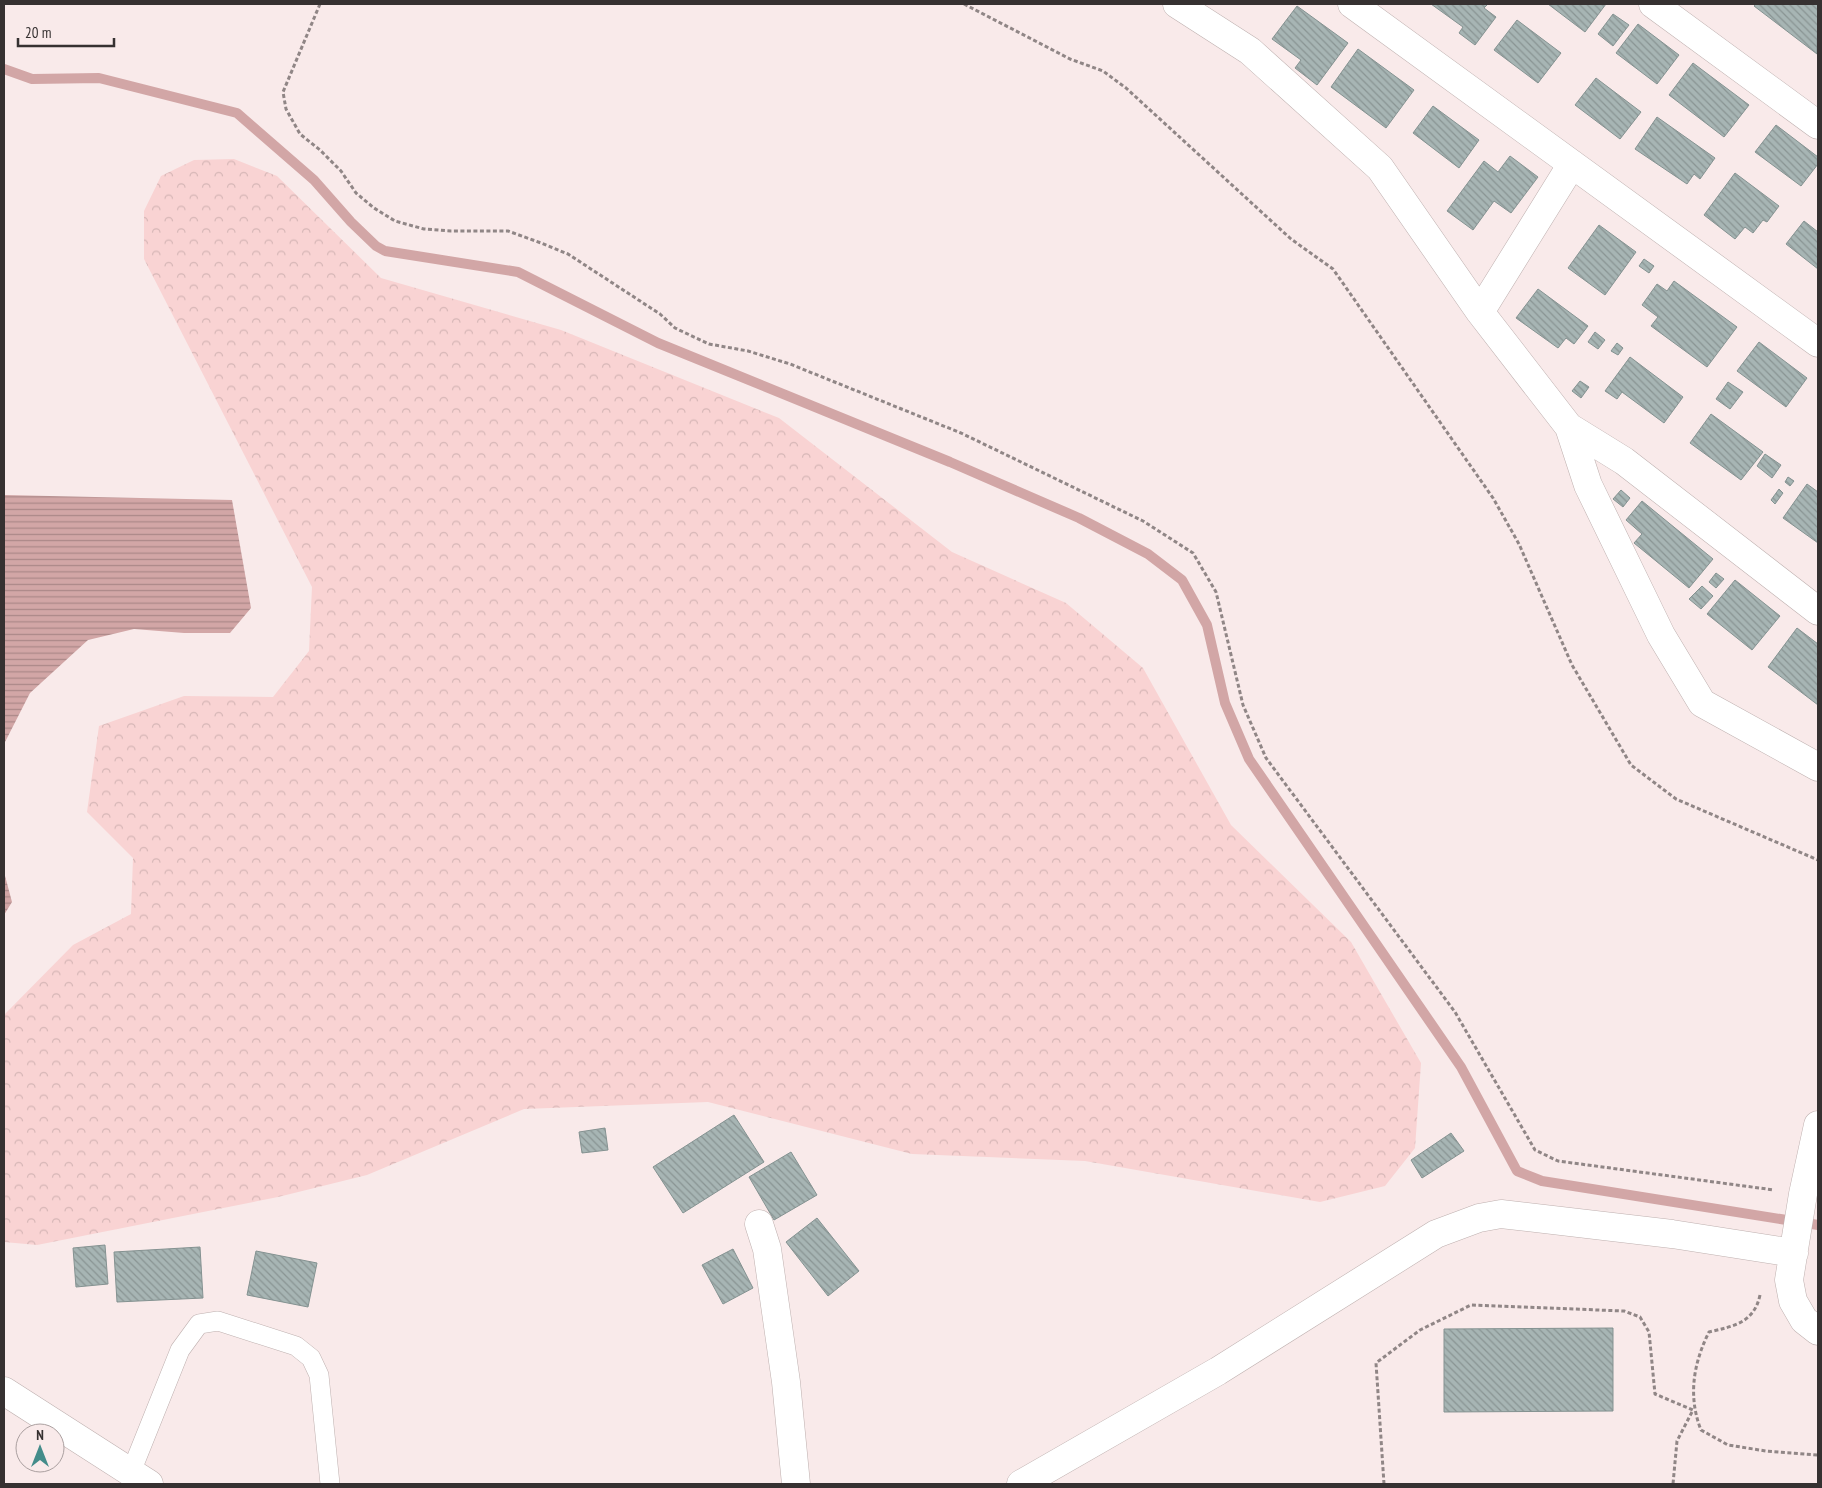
<svg xmlns="http://www.w3.org/2000/svg" width="1822" height="1488" font-family="'PT Sans Narrow',sans-serif">
	<defs>
		<pattern id="forest-crowns" width="20" height="18" patternUnits="userSpaceOnUse" patternTransform="scale(1.25)"><rect width="20" height="18" fill="#f9d3d3"/><path d="M2 6a3 3 0 1 1 6 0M12 15a3 3 0 1 1 6 0" fill="none" stroke="#d6b6b6"/></pattern>
		<pattern id="water-rules" width="6" height="5" patternUnits="userSpaceOnUse" patternTransform="scale(1.25)"><rect width="6" height="5" fill="#d2a6a6"/><path d="M0 2.5h6" fill="none" stroke="#ab8888"/></pattern>
		<pattern id="building-back-hatch" width="6" height="6" patternUnits="userSpaceOnUse" patternTransform="scale(1.25)"><rect width="6" height="6" fill="#a7b5b4"/><path d="M-1 5l2 2M0 0l6 6M5-1l2 2" fill="none" stroke="#899493"/></pattern>
	</defs>
	<rect width="100%" height="100%" fill="#f9eaea"/>
	<path fill="url(#forest-crowns)" d="M234,159L277,176L381,278L561,330L779,418L952,552L1066,603L1143,668L1231,825L1351,942L1421,1063L1415,1148L1385,1186L1320,1202L1085,1161L912,1154L708,1102L524,1109L367,1175L278,1197L37,1245L4,1242V1015L73,945L131,914L133,858L87,812L99,726L184,696L273,697L309,651L312,587L144,259V211L161,176L194,160Z"/>
	<path fill="url(#water-rules)" d="M4,495L232,500L251,608L230,633H184L134,629L88,640L30,693L4,744Z
		M4,872L12,902L4,915Z"/>
	<g fill="none" stroke-linecap="round" stroke-linejoin="round">
		<path stroke="#d2a6a6" stroke-width="10" d="M4,69L32,79L99,78L237,113L314,180L351,222L376,246L385,251L518,272L658,343L950,462L1079,518L1148,554L1182,580L1207,625L1225,703L1249,759L1461,1067L1517,1171L1542,1181L1818,1225"/>
	</g>
	<path fill="url(#building-back-hatch)" stroke="#849291" d="M1431,4H1488L1484,8L1496,17L1475,45L1459,33L1463,27Z
		M1548,4H1606L1585,32Z
		M1756,4H1818L1817,54L1754,6Z
		M1297,6L1348,43L1317,85L1295,68L1301,60L1272,39Z
		M1613,14L1629,25L1613,46L1598,34Z
		M1517,20L1561,53L1538,83L1494,50Z
		M1638,24L1679,55L1657,84L1616,53Z
		M1358,49L1414,90L1386,128L1331,87Z
		M1693,63L1749,105L1724,137L1669,95Z
		M1596,78L1641,112L1620,139L1575,105Z
		M1433,106L1479,140L1459,168L1413,133Z
		M1657,117L1715,158L1700,179L1694,174L1687,184L1635,149Z
		M1776,125L1818,157V164L1801,186L1755,152Z
		M1510,156L1538,177L1511,213L1494,201L1473,230L1447,211L1484,161L1498,172Z
		M1735,173L1779,206L1767,222L1763,220L1753,233L1745,227L1735,239L1704,215Z
		M1804,221L1818,232V269L1786,244Z
		M1599,225L1636,252L1605,295L1568,268Z
		M1644,259L1654,266L1649,273L1639,266Z
		M1674,281L1737,327L1707,367L1651,326L1658,317L1642,305L1657,284L1667,291Z
		M1538,289L1588,326L1574,344L1566,338L1558,348L1516,318Z
		M1595,332L1605,340L1598,349L1588,342Z
		M1759,342L1807,378L1786,407L1737,371Z
		M1617,343L1623,348L1618,355L1611,351Z
		M1630,357L1683,397L1664,423L1622,392L1617,399L1605,391Z
		M1580,381L1589,387L1581,398L1572,391Z
		M1728,382L1743,392L1730,409L1716,399Z
		M1711,414L1763,452L1741,480L1690,443Z
		M1765,454L1781,465L1772,478L1757,466Z
		M1788,477L1794,481L1790,486L1785,482Z
		M1807,484L1818,492V543L1783,518Z
		M1779,489L1783,493L1775,504L1771,500Z
		M1621,490L1630,498L1623,507L1613,499Z
		M1642,501L1713,559L1689,588L1634,543L1642,534L1626,520Z
		M1716,573L1724,579L1716,588L1709,582Z
		M1735,580L1780,616L1752,650L1707,614Z
		M1702,586L1713,596L1701,609L1689,599Z
		M1797,628L1818,644V705L1768,667Z
		M734,1115L764,1162L683,1213L653,1167Z
		M605,1128L608,1150L582,1153L579,1132Z
		M1451,1133L1464,1151L1422,1178L1411,1160Z
		M791,1152L817,1195L774,1220L749,1177Z
		M817,1218L859,1271L828,1296L786,1242Z
		M105,1245L108,1284L76,1287L73,1248Z
		M200,1247L203,1298L117,1302L114,1252Z
		M733,1249L753,1288L723,1304L702,1265Z
		M256,1251L317,1263L308,1307L247,1295Z
		M1613,1328V1411L1444,1412V1329Z"/>
	<g fill="none" stroke-linecap="round" stroke-linejoin="round">
		<defs>
			<path id="service" d="M131,1472L180,1350L199,1324L218,1321L296,1346L311,1358L319,1375L330,1484"/>
			<path id="minor" d="M1177,4L1250,51L1380,168L1480,312L1569,427L1624,461L1818,611
				M1352,4L1818,343
				M1653,4L1818,125
				M1480,312L1572,164
				M1569,427L1588,485L1661,635L1702,703L1818,767
				M1818,1125L1803,1194L1789,1280L1793,1301L1804,1320L1818,1331
				M759,1224L767,1249L786,1382L796,1484
				M4,1391L149,1484
				M1021,1484L1218,1371L1436,1234L1479,1218L1501,1214L1672,1234L1794,1253"/>
		</defs>
		<use href="#service" stroke="#beb0af" stroke-width="20"/>
		<use href="#minor" stroke="#beb0af" stroke-width="29"/>
		<path stroke="#908686" stroke-width="3" stroke-dasharray="4 2.5" stroke-linecap="butt" d="M320,4L283,92L286,109L300,134L320,150L341,171L356,193L374,208L395,221L424,229L451,231H508L541,243L568,254L660,314L675,328L709,344L748,351L790,364L961,433L1143,521L1193,553L1216,592L1243,705L1266,758L1455,1012L1535,1150L1558,1161L1774,1190
			M964,4L1070,59L1103,71L1126,88L1291,239L1333,269L1493,498L1519,544L1572,665L1631,765L1676,799L1818,860
			M1760,1295C1754,1323 1734,1326 1709,1332C1693,1364 1688,1397 1701,1430L1728,1445L1766,1451L1818,1455
			M1384,1484L1376,1363L1420,1330L1471,1305L1624,1311L1640,1317L1649,1332L1655,1394L1693,1410L1677,1441L1673,1484"/>
		<use href="#service" stroke="#fff" stroke-width="19"/>
		<use href="#minor" stroke="#fff" stroke-width="28"/>
	</g>
	<rect width="1822" height="1488" fill="none" stroke="#363131" stroke-width="10"/>
	<g transform="translate(40 1448)"><circle r="24" fill="#f9eaea" stroke="#aba0a0"/>
	<path d="M0-4L9 19L0 12L-9 19Z" fill="#448c8a"/>
	<text y="-8" font-size="14" font-weight="bold" text-anchor="middle" fill="#363131">N</text>
	</g>
	<path d="M18 38v8h96v-8" fill="none" stroke="#363131" stroke-width="2.5"/>
	<text x="25" y="38" font-size="15" fill="#363131" stroke="#f9eaea" stroke-width="4" paint-order="stroke">20 m</text>
</svg>
